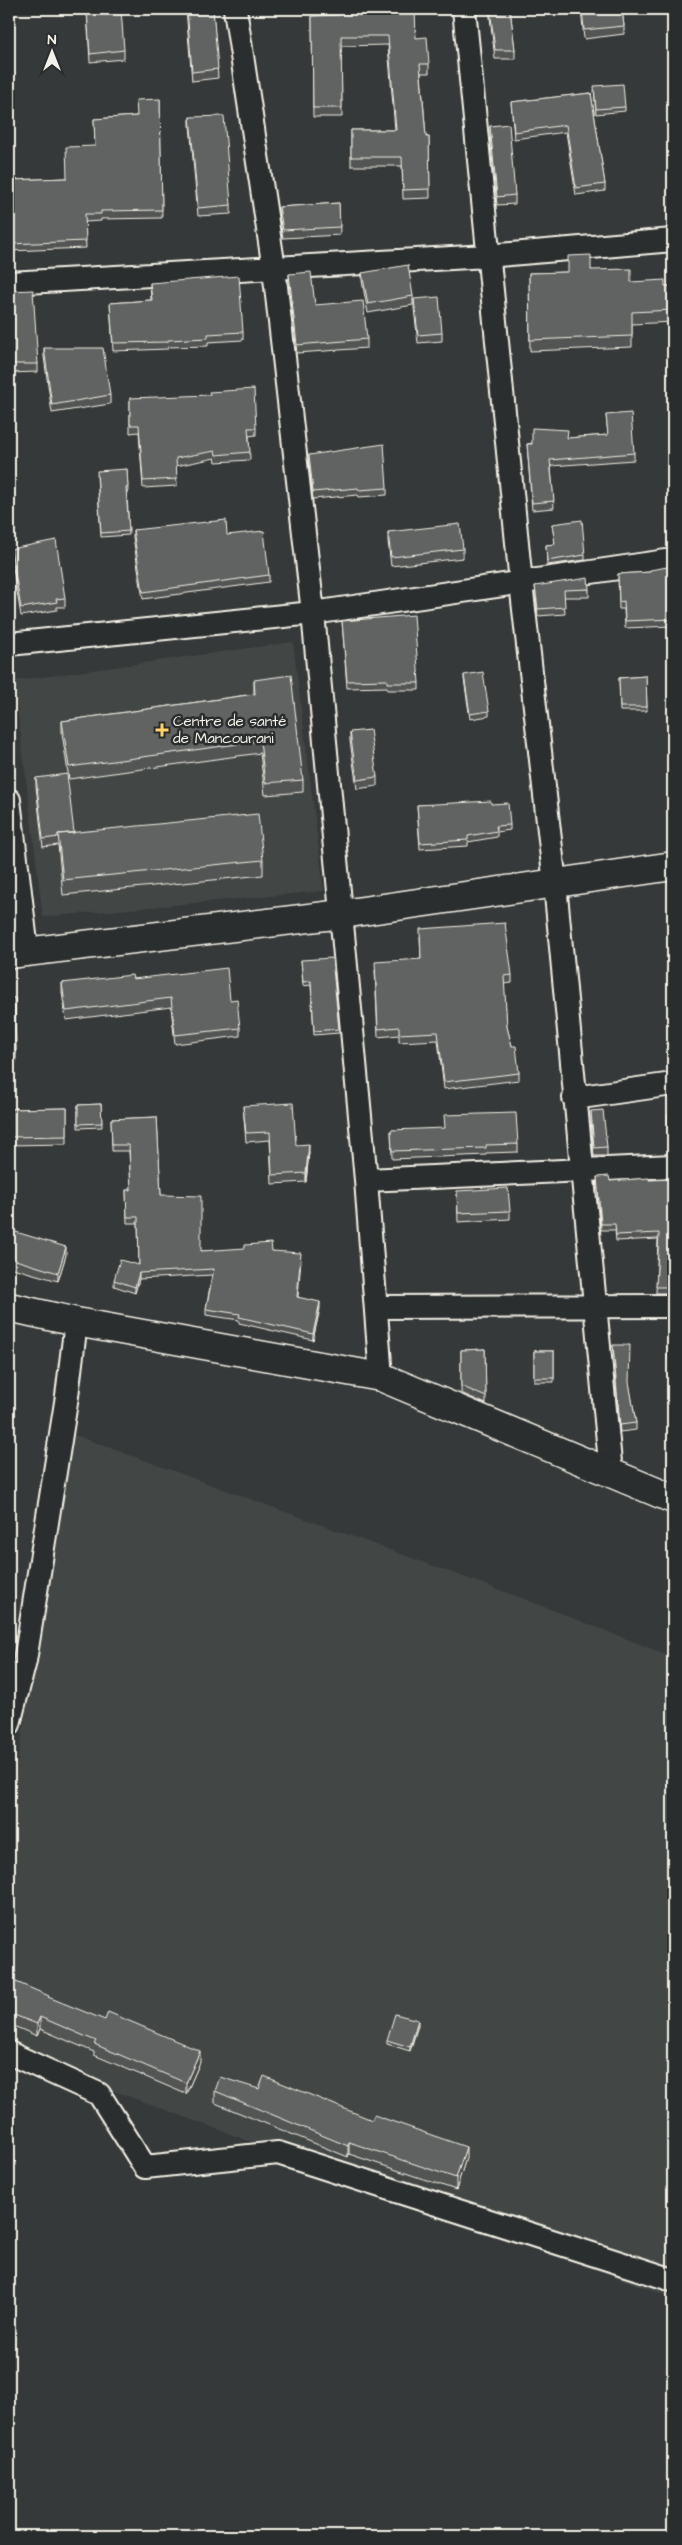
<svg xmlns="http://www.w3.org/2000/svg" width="682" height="2545" font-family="'Architects Daughter',sans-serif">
	<rect width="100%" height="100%" fill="#363939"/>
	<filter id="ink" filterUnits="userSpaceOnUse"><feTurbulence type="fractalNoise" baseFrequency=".02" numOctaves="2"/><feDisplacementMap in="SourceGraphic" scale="10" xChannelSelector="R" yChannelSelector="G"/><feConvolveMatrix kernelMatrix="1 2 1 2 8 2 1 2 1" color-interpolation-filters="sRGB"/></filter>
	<g filter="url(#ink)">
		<path fill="#434645" d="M293,642L324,891L43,917L14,681Z
			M72,1434L524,1599L673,1657V2298L9,2052V1792L16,1771Z"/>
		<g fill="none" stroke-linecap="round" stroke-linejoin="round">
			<defs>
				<path id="street" d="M235,9L274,269L313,613L366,1180L381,1377
					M464,9L521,583L555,884L611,1473
					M9,283L487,256L673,240
					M9,644L313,613L673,560
					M9,800L27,951
					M574,1098L673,1084
					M366,1180L673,1166
					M376,1307L673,1306
					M9,1724L25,1661L67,1396L76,1322
					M9,2053L99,2094L145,2167L278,2153L673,2280"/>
				<path id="secondary" d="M9,954L342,914L673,866
					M9,1307L76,1322L381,1377L673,1499"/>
			</defs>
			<use href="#street" stroke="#f4f1e8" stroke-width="26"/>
			<use href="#secondary" stroke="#f4f1e8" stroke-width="31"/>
			<use href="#street" stroke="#2a2d2e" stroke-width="22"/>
			<use href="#secondary" stroke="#2a2d2e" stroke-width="28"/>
		</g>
		<path fill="#535554" stroke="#f4f1e8" d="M186,9H213L218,78L192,81Z
			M489,9H510L515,50V59H495Z
			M581,9H622L624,26V34L584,39Z
			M87,11L124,50V59L90,62Z
			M340,15L416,38L429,64V73H421L426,137H429L430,198L403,199L402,166H351V130H395L388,45L341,46L342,117H313L312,16Z
			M594,90L625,107V111L596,114Z
			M591,93L605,184V191L576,195L566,132L514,139L511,102Z
			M160,99L162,218L101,219V221L85,222L86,248L9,251V180L67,178L95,146L94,119L136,116Z
			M190,117L231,205V214L198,216L190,125Z
			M490,126L515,195V204L497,205L490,134Z
			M339,203L340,235L283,238L279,215V207Z
			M591,270L631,282L665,286H673V322L632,324V347L530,351L529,273L568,272Z
			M362,273L413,296V305L368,313L362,281Z
			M289,274L315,305L367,339V348L297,353L289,282Z
			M150,283L243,332V340L208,342V346L168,347V349L113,351L110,303L151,300Z
			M9,291L38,364V372L9,373Z
			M414,299L442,333V341L418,343L414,308Z
			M44,348L110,395V404L52,413L44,357Z
			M130,398L256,428V435L249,436L250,460L216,462L215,458L176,466L177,486L143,488L139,432L130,433Z
			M606,415L634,453V460L551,466L554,508L532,510L527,444L567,438L608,435Z
			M309,455L387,488V495L359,497L358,495L313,499L309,462Z
			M127,469L128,492H127L129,535L101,537L97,475Z
			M9,499L11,521V529H9Z
			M552,524L585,555V560L547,565L546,545L555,544Z
			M133,530L227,535L269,575V582L143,599L133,537Z
			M388,532L463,549V558L391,566L388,541Z
			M11,549L65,598V607H57V610L21,616L11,557Z
			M673,566V626L625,628L624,609H619L618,574L650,572Z
			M535,586L589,589V597H564L565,614L538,616Z
			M342,621L419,683V690H387V687L347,688Z
			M464,675L489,711V716L470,719L464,679Z
			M646,676L647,711H620L619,678Z
			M254,680L303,780V792L265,795L260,753L69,779L62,733V721L254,694Z
			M350,732L377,777V786L357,789L350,741Z
			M36,778L74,833L263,860V875L63,895L58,845L43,847L36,786Z
			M491,804L510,825V830L497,832V837L468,842V846L420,849L417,805Z
			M420,937L512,975V983L504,984L507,1027L512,1046L519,1073V1080L444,1089L438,1040L399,1042V1035L378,1037L375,970L421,959Z
			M301,960L339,1029V1033L314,1035L311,985L303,986Z
			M133,979L230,1000L240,1028V1036L175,1044L171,1007L66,1020L62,992V983Z
			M9,998H15L16,1063H9Z
			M101,1104L102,1127L78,1128V1105Z
			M243,1106L296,1145L309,1152L306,1182L272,1184L270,1140L246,1142Z
			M67,1108V1144L9,1145V1109Z
			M591,1111L607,1147V1156H594L591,1120Z
			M668,1115H673V1144H668Z
			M157,1117L161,1195L201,1251H272L301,1259L298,1297L320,1308L313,1340L239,1323V1320L206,1315V1309L212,1275L139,1279L135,1293L114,1286V1280L139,1265L138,1223H127L126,1190H131L129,1151H112L111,1119Z
			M391,1130L518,1144V1152L486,1153V1155L392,1159Z
			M597,1177L610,1181L673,1179V1293H656L658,1239L616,1241L615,1230H601Z
			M457,1191L510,1211V1219L458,1222Z
			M9,1230L66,1255L58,1281L9,1267Z
			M673,1329V1360H668V1352Z
			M613,1345L629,1383L636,1423V1430L620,1432Z
			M485,1349L486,1404L461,1393V1350Z
			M534,1351H554V1382H534Z
			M9,1979L49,1998L200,2062L186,2094L94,2055V2052L40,2029L37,2036L9,2024Z
			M418,2025L410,2051L387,2044V2040Z
			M215,2091L466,2158L456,2190L349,2154L348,2157L215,2103Z"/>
		<path fill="#444545" stroke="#f4f1e8" d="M309,1144V1152L306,1182V1173Z
			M66,1247V1255L58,1281V1273Z
			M139,1273V1279L135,1293V1287Z
			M320,1302V1308L313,1340V1334Z
			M40,2017V2029L37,2036V2024Z
			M418,2020V2025L410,2051V2047Z
			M200,2051V2062L186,2094V2083Z
			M349,2142V2154L348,2157V2146Z
			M466,2147V2158L456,2190V2178Z"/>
		<path fill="#616362" stroke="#f4f1e8" d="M121,9L124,50L90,54L87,11Z
			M187,9H213L218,69L192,72Z
			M340,9H415L416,38L427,37L429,64H420L426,137H429L430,189L403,190L402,157H351V130H396L388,36H341L342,108H313L312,16L340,15Z
			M490,9H510L515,50H495Z
			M582,9H622L624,26L584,30Z
			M623,84L625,107L596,109L594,86Z
			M591,93L605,184L576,188L566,125L514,132L511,102Z
			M160,99L162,210L101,211V214H85L86,241L9,244V180L67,178L66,147L95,146L94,119L137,116L136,100Z
			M224,116L231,205L198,208L190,117Z
			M509,124L515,195L497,197L490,126Z
			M339,203L340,227L283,230L279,207Z
			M591,255V270L631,269V282L665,280V286H673V310L632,312V336L530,340L529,273L568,272V256Z
			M408,265L413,296L368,304L362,273Z
			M311,272L315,305L363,301L367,339L297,345L289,274Z
			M239,276L243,332L208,334V338L168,340V342L113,343L110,303L152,300L150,283Z
			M33,290L38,364H9V291Z
			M439,297L442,333L418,335L414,299Z
			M44,348H103L110,395L52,405Z
			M254,389L256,428H248L250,452L216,455L215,451L176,458L177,479L143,481L139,425H130V398L210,395L209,392Z
			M631,413L634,453L550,460L554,501L532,503L527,444H532V428L568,430L567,438L608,435L606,415Z
			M384,444L387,488L359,490L358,488L313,492L309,455Z
			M127,469L128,487L126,488L129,531L101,533L97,471Z
			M9,499L11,521H9Z
			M226,520L227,535L264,531L269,575L143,592L133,530Z
			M582,520L585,555L547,561L546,545L555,544L552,524Z
			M460,524L463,549L391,557L388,532Z
			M56,540L65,598L56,599L57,602L21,608L11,549Z
			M673,566V619L625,621L624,601L619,602L618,574L650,572V570Z
			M588,578L589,589L564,590L565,607L538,609L535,586Z
			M414,615L419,683H387V680L347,681L342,621Z
			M483,672L489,711L470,714L464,675Z
			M291,675L303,780L265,783L260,741L69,767L62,721L255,694L254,680Z
			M646,676L647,707H620L619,678Z
			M370,730L377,777L357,780L350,732Z
			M67,774L74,833L58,834L59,837L43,839L36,778Z
			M491,801V804L508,803L510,825L496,826L497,831L468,836V840L420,843L417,805Z
			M258,814L263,860L63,880L58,834Z
			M505,923L512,975L504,976L507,1027L512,1046H516L519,1073L444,1082L438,1032L399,1034V1027L378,1029L375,962L421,959L420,929Z
			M332,958L339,1029L314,1031L311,981L303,982L301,960Z
			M227,968L230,1000L237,999L240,1028L175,1035L171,998L66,1011L62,983L132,975L133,979Z
			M9,998H15L16,1055H9Z
			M293,1103L296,1145L309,1144L306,1173L272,1175L270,1132L246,1133L243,1106Z
			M101,1104L102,1123L78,1124V1105Z
			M67,1108V1136L9,1137V1109Z
			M603,1110L607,1147L594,1148L591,1111Z
			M516,1113L518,1144L486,1145V1148L392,1151L391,1130L445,1128L444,1115Z
			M668,1115H673V1136H668Z
			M157,1117L161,1195L201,1196V1251L245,1248V1245L271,1243L272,1251L301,1253L297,1297L320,1302L313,1334L239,1317L240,1314L206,1309L214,1269L139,1273L135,1287L114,1280L120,1260L139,1265L138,1217H127L126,1190H131L129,1145H112L111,1119Z
			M609,1176L610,1181L649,1178V1180L673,1179V1287H656L659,1233L616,1235L615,1224H601L597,1177Z
			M508,1188L510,1211L458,1213L457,1191Z
			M9,1230L66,1247L58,1273L9,1258Z
			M670,1329H673V1352H668Z
			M613,1345H630L629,1382L636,1423L620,1425Z
			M485,1349L486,1397L461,1386V1350Z
			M534,1351H554V1378H534Z
			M9,1979L49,1996L48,1997L105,2020L108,2012L200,2051L186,2083L94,2044L96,2041L40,2017L37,2024L9,2013Z
			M395,2014L418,2020L410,2047L387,2040Z
			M264,2076L372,2120L374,2115L466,2147L456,2178L349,2142L348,2146L215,2091L220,2077L259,2089Z"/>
	</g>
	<path fill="#ffd166" stroke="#2a2d2e" stroke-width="2" d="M159.5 722.5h5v5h5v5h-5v5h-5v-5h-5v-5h5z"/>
	<g text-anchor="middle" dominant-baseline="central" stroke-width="5" stroke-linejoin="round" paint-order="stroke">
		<g font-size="15" fill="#f4f1e8" stroke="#2a2d2e" text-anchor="start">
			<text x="173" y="721">Centre de santé<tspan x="173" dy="17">de Mancourani</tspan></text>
		</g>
	</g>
	<rect width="682" height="2545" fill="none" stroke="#2a2d2e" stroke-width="30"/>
	<rect x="15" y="15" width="652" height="2515" fill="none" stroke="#f4f1e8" stroke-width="2" filter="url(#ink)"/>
	<g transform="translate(52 52)" stroke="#2a2d2e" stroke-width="4" paint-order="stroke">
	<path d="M0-4L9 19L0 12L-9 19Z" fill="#f4f1e8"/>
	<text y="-8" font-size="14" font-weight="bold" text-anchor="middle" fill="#f4f1e8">N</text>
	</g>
</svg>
